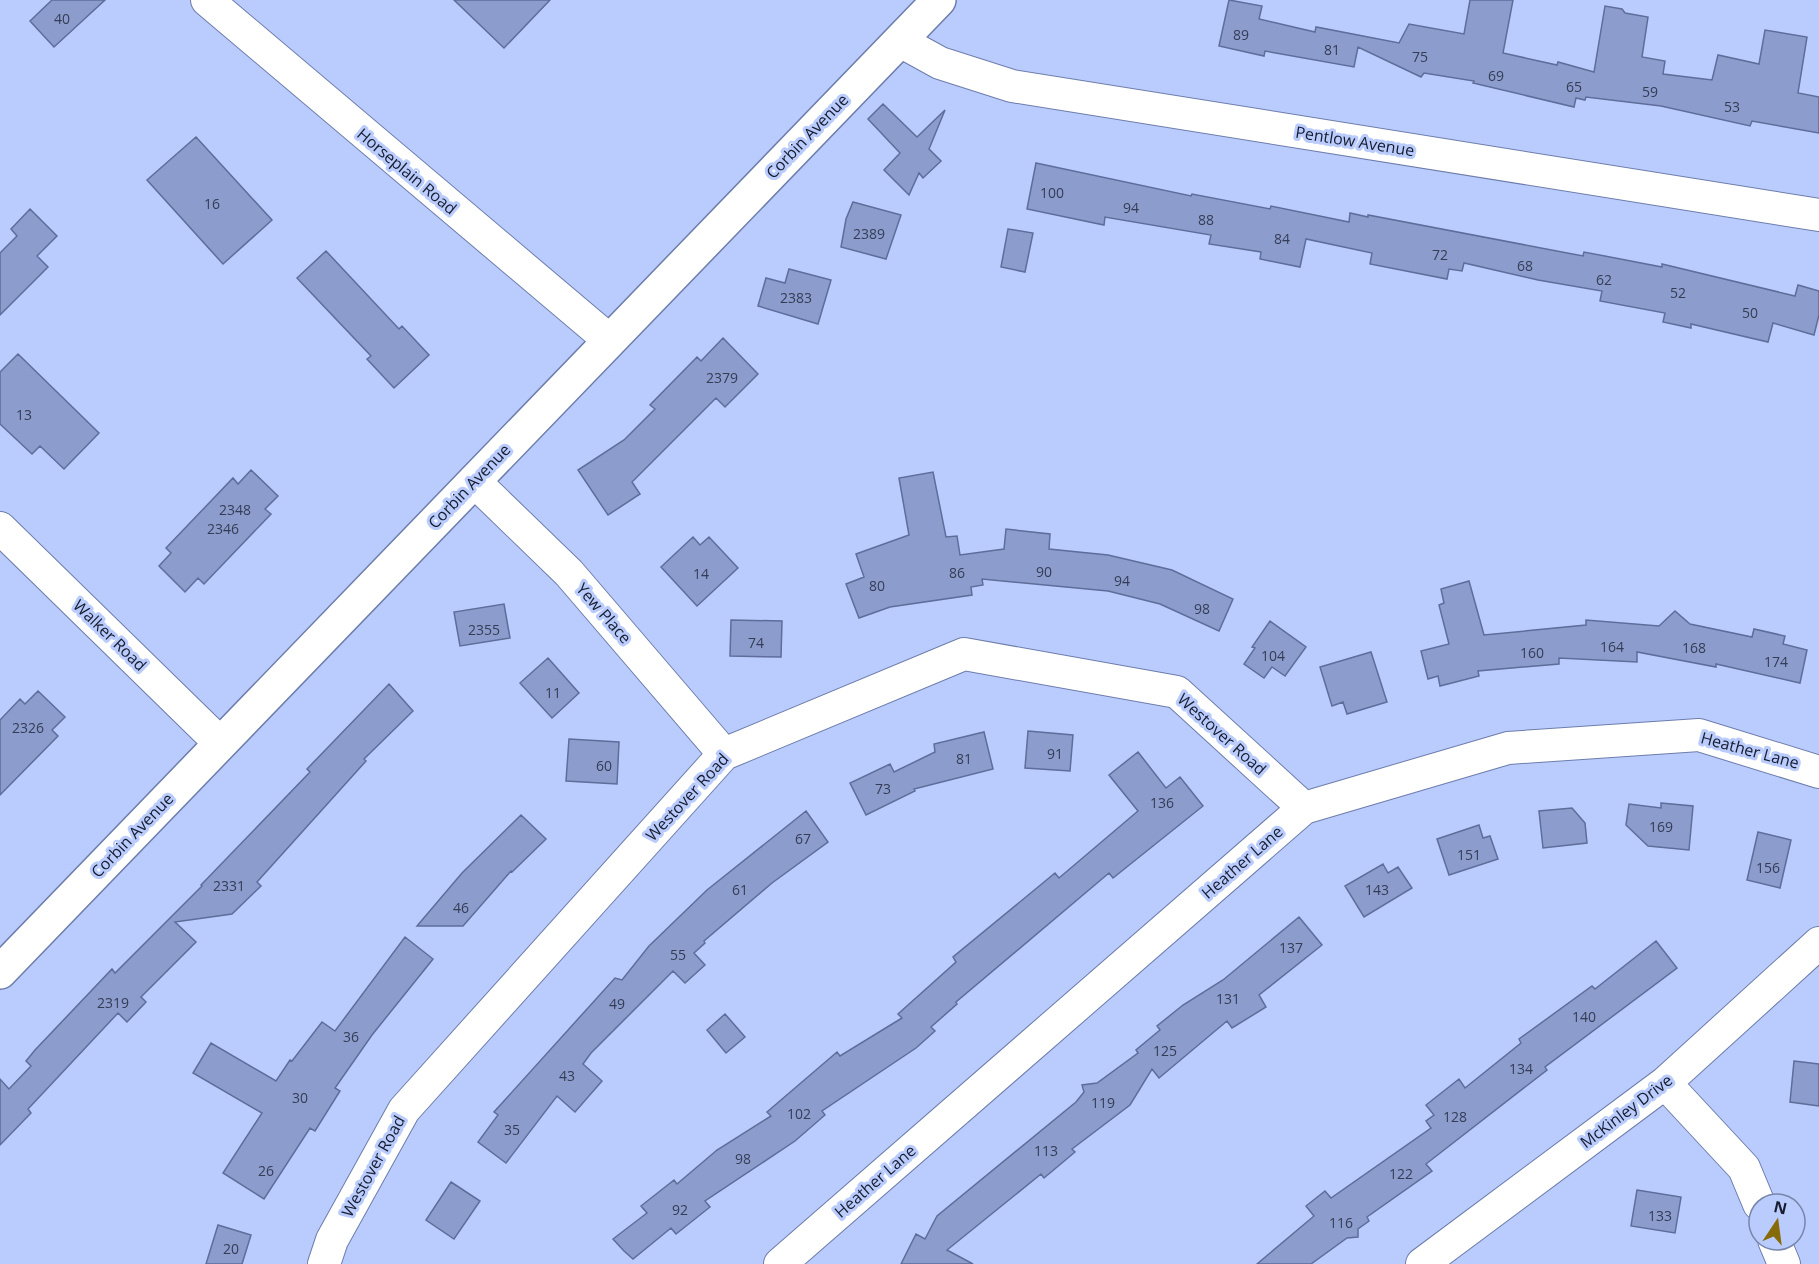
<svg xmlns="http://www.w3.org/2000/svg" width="1819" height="1264" font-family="'Open Sans',sans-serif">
	<rect width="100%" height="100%" fill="#baccfe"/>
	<path fill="#8c9dcd" stroke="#5e6d9a" stroke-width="1.5" d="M52,0H105L54,47L30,21Z
		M454,0H550L504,48Z
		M1229,0L1262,6L1259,19L1315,32L1316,27L1399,43L1409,24L1464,34L1470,0H1513L1503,53L1557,65L1558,62L1594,72L1605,6L1622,9L1625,13L1648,17L1642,57L1665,61L1663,74L1712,80L1718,55L1759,64L1765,30L1807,37L1798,93L1819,97V133L1752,121L1750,126L1661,106L1586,97L1585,100L1576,98L1574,107L1473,83L1474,81L1424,73L1421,77L1358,47L1354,67L1265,51L1264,56L1219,46Z
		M883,104L917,137L945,110L929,149L941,161L923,178L919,173L909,195L884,170L900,153L868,119Z
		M196,137L272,220L223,264L147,180Z
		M1036,163L1191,196L1192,194L1270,209L1271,206L1349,222L1350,213L1368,217V215L1583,256L1584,252L1662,267V264L1795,296L1798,285L1819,291V315L1814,335L1773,323L1768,342L1691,324V328L1663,322L1665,313L1600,301L1602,291L1538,280L1464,263L1462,271L1449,269L1447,279L1370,264L1372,253L1306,239L1300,267L1260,259L1261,252L1209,244L1211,235L1105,217L1104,225L1027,209Z
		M853,202L901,215L886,259L841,247L846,219Z
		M30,209L57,236L37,256L48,267L0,315V253L17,236L11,229Z
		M1008,229L1033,233L1025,272L1001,267Z
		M326,251L399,329L402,326L429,355L394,388L367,359L371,356L297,278Z
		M789,269L831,280L818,324L758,306L766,278L785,283Z
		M723,338L758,374L725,407L716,398L632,482L640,494L608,515L578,470L624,440L655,409L650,405L697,357L701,361Z
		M18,354L99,433L64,469L40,446L32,454L0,424V372Z
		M251,470L278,496L265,509L271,514L204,584L198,578L185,592L159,566L171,553L166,548L233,478L238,484Z
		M933,472L946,537L957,536L960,555L1004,549L1006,529L1050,534L1049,549L1108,555L1172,570L1233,599L1219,631L1160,604L1108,591L982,579L983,585L971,587L972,595L890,607L859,618L846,584L864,577L856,554L909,535L899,478Z
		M693,537L700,545L709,537L738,568L697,606L661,567Z
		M1469,581L1484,635L1586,625V620L1659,626L1675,611L1690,624L1752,637L1754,629L1785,636L1783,644L1807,650L1800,683L1716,664V667L1637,652V662L1559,658V664L1478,671L1479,676L1440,686L1438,676L1428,679L1421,651L1449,644L1439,605L1444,603L1441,589Z
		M504,604L510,638L460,646L454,612Z
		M731,620L782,621L781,657L730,656Z
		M1270,621L1306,647L1285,676L1272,667L1264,678L1244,664L1255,648L1252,647Z
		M1371,652L1387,702L1347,714L1343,702L1332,706L1320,667Z
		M548,658L579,693L552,718L520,683Z
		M389,684L413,711L364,759L366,761L257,882L261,886L232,914L175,922L196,942L141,997L146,1002L127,1022L118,1013L28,1109L31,1113L0,1145V1079L9,1089L31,1066L26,1061L35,1050L112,969L115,973L202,886L201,885L310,772L307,769Z
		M38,691L65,717L52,730L58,736L0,795V720L20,699L25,704Z
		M1028,731L1073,735L1070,771L1025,768Z
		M984,732L993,769L914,789L915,791L866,815L850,783L890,764L894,772L935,752L934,744Z
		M569,739L619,742L617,784L566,781Z
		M1138,752L1166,788L1180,777L1203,806L1113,878L1109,873L956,1002L957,1004L931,1027L935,1031L916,1048L822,1111L825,1115L795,1141L705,1201L710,1207L676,1234L671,1228L633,1259L624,1251L613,1239L647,1213L641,1206L674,1180L677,1184L717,1150L771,1116L767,1112L837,1052L840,1056L902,1018L898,1014L956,962L953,957L1055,873L1059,878L1138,811L1109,775Z
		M1661,803L1693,806L1689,850L1648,846L1626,825L1629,804L1661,808Z
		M1572,808L1585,823L1587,843L1543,848L1539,811Z
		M806,811L828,842L772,883L704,941L705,943L694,953L705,965L685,983L673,971L591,1053L583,1064L602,1081L575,1112L557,1096L506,1163L478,1142L498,1115L494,1112L615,978L622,980L649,946L707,890Z
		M521,815L546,839L512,872L511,871L463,926H417L462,873Z
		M1479,825L1483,838L1490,836L1498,859L1449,875L1437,839Z
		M1758,832L1791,840L1780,888L1747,880Z
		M1383,864L1388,873L1398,867L1412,888L1364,917L1345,886Z
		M1299,917L1322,945L1259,995L1266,1007L1232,1028L1227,1021L1159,1078L1152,1069L1130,1105L1072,1149L1075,1152L1044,1178L1041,1174L947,1250L973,1264H901L916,1234L925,1239L937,1216L1076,1102L1084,1092L1082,1085L1097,1083L1138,1053L1136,1050L1160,1030L1157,1026L1183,1005L1223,980Z
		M405,937L433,959L372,1035L335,1088L340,1091L315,1131L310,1128L264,1199L223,1173L262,1113L193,1073L211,1043L276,1081L290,1060L292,1061L322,1022L335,1031Z
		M1656,941L1677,968L1545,1067L1547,1070L1426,1164L1432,1171L1367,1217L1369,1221L1358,1229V1237L1347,1238L1311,1264H1257L1314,1216L1306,1206L1325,1191L1331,1198L1431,1128L1426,1121L1434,1115L1426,1105L1459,1079L1465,1088L1521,1043L1519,1039L1592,986L1595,989Z
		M725,1014L745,1037L726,1053L707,1030Z
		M1794,1061L1819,1064V1106L1790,1102Z
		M451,1182L480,1201L454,1239L426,1220Z
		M1637,1190L1681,1197L1675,1233L1631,1226Z
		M218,1225L251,1235L242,1264H206Z"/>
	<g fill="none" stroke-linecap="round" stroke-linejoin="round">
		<defs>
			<path id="street" d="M207,0L609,340
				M900,41L940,63L1012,86L1819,215
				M474,481L569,573L724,754
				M0,528L220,743
				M1665,1083L1744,1168L1759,1204
				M1774,1240L1784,1264
				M324,1264L332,1240L404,1110L724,754L964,654L1177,692L1304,808
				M780,1264L1304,808L1508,748L1699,735L1819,772
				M1422,1264L1665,1083L1819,943"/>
			<path id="secondary" d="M0,972L939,0"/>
		</defs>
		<use href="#street" stroke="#6d7dab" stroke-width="34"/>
		<use href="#secondary" stroke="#6d7dab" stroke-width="36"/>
		<use href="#street" stroke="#fff" stroke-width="32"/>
		<use href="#secondary" stroke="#fff" stroke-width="33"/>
	</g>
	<g text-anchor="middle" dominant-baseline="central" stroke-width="6" stroke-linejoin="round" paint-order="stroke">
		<g font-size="14" fill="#343c56">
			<text x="62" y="18">40</text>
			<text x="1241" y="34">89</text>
			<text x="1332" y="49">81</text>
			<text x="1420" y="56">75</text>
			<text x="1496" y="75">69</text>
			<text x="1574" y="86">65</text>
			<text x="1650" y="91">59</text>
			<text x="1732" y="106">53</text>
			<text x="1052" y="192">100</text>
			<text x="212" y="203">16</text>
			<text x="1131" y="207">94</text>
			<text x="1206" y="219">88</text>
			<text x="869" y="233">2389</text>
			<text x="1282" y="238">84</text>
			<text x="1440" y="254">72</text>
			<text x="1525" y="265">68</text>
			<text x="1604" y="279">62</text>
			<text x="1678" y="292">52</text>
			<text x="796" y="297">2383</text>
			<text x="1750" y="312">50</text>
			<text x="722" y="377">2379</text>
			<text x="24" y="414">13</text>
			<text x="235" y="509">2348</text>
			<text x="223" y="528">2346</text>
			<text x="1044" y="571">90</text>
			<text x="957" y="572">86</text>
			<text x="701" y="573">14</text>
			<text x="1122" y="580">94</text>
			<text x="877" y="585">80</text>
			<text x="1202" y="608">98</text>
			<text x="484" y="629">2355</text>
			<text x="756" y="642">74</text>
			<text x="1612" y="646">164</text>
			<text x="1694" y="647">168</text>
			<text x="1532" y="652">160</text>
			<text x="1273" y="655">104</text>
			<text x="1776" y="661">174</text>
			<text x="553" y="692">11</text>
			<text x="28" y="727">2326</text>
			<text x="1055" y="753">91</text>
			<text x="964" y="758">81</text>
			<text x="604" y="765">60</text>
			<text x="883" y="788">73</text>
			<text x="1162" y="802">136</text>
			<text x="1661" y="826">169</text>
			<text x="803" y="838">67</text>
			<text x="1469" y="854">151</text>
			<text x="1768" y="867">156</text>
			<text x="229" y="885">2331</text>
			<text x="740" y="889">61</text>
			<text x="1377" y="889">143</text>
			<text x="461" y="907">46</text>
			<text x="1291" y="947">137</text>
			<text x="678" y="954">55</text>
			<text x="1228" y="998">131</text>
			<text x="113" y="1002">2319</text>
			<text x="617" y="1003">49</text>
			<text x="1584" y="1016">140</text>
			<text x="351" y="1036">36</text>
			<text x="1165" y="1050">125</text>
			<text x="1521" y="1068">134</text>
			<text x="567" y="1075">43</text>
			<text x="300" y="1097">30</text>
			<text x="1103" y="1102">119</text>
			<text x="799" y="1113">102</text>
			<text x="1455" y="1116">128</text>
			<text x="512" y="1129">35</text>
			<text x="1046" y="1150">113</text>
			<text x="743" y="1158">98</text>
			<text x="266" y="1170">26</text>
			<text x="1401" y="1173">122</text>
			<text x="680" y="1209">92</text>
			<text x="1660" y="1215">133</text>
			<text x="1341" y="1222">116</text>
			<text x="231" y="1248">20</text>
		</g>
		<g font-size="16" fill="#161c2e" stroke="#baccfe">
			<text transform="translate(807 136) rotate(-46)">Corbin Avenue</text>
			<text transform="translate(1355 141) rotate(9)">Pentlow Avenue</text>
			<text transform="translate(407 171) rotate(40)">Horseplain Road</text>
			<text transform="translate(469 486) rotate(-46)">Corbin Avenue</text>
			<text transform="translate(604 613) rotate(49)">Yew Place</text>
			<text transform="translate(110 635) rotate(44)">Walker Road</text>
			<text transform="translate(1222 734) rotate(42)">Westover Road</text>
			<text transform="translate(1750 750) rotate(15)">Heather Lane</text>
			<text transform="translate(687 797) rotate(-47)">Westover Road</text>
			<text transform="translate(132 835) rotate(-46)">Corbin Avenue</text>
			<text transform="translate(1242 862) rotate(-41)">Heather Lane</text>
			<text transform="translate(1626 1111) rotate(-37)">McKinley Drive</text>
			<text transform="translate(373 1166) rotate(-61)">Westover Road</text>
			<text transform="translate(875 1181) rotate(-41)">Heather Lane</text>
		</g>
	</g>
	<g transform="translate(1777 1222) rotate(13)"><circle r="28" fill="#baccfe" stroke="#7886ab" stroke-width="1.5"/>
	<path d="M0-4.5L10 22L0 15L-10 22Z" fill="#876b08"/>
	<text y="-9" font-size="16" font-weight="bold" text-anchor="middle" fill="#161c2e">N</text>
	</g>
</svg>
